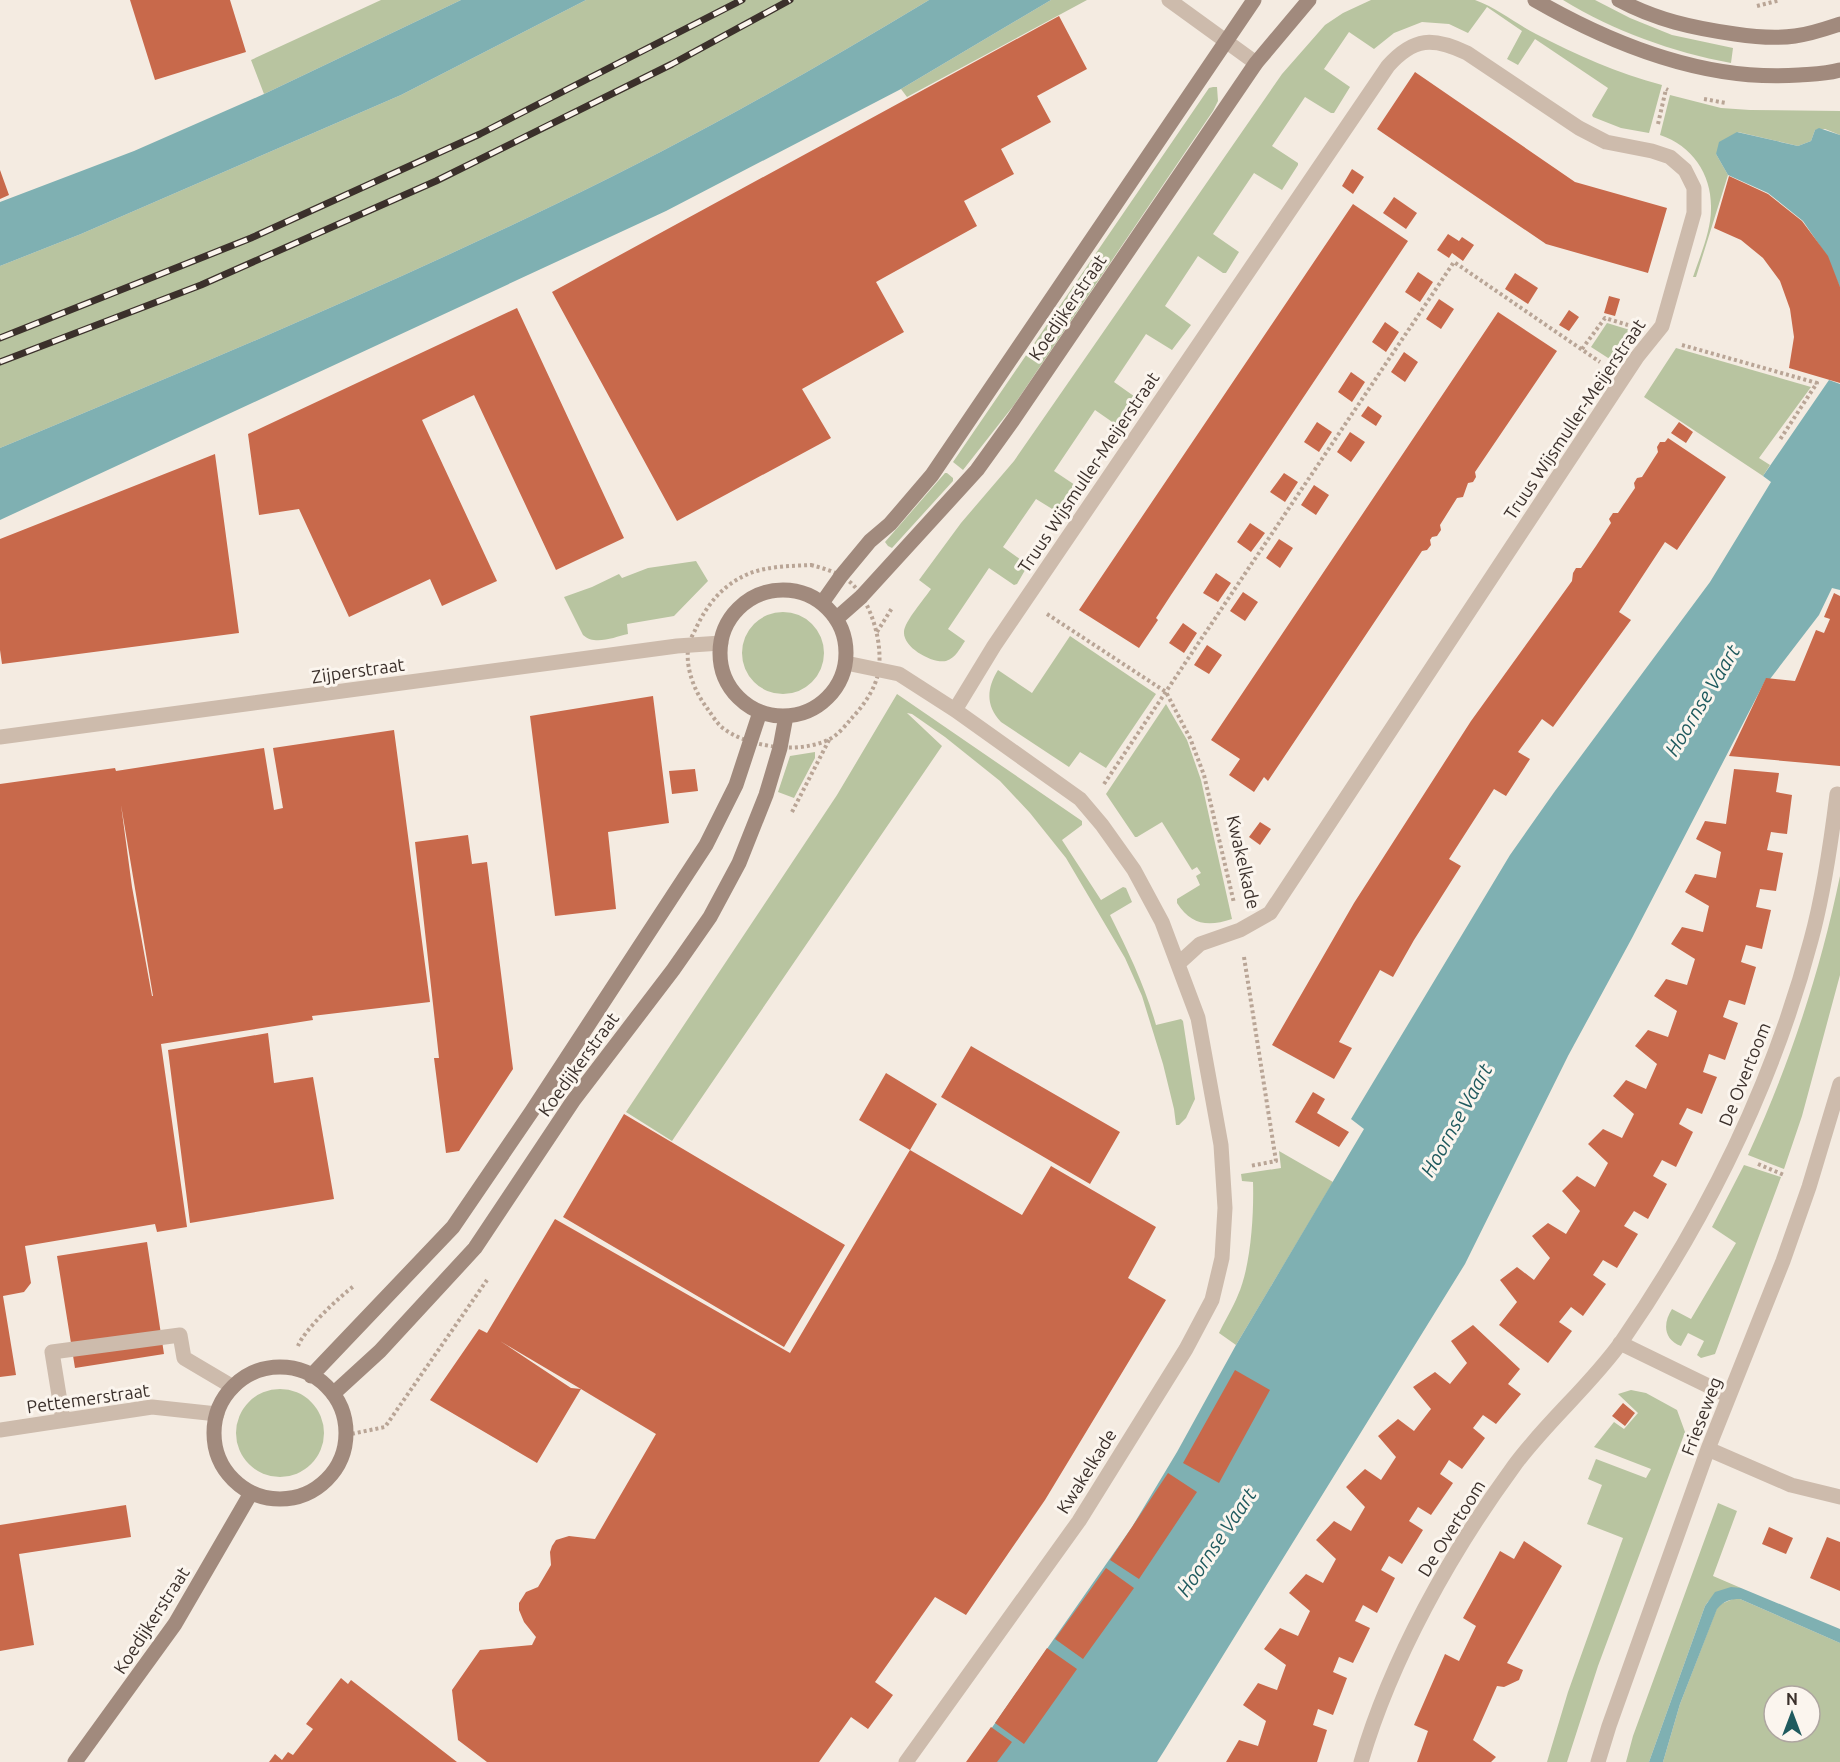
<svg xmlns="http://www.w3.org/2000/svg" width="1840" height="1762" font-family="Ubuntu,sans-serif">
	<rect width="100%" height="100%" fill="#f4ebe1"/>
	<path fill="#b8c4a0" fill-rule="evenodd" d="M381,0H461L264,94L251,60Z
		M586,0H929C808,73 684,143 556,204C374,292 187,370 0,448V266L81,234L401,95Z
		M1051,0H1087L907,97L901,89Z
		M1371,0H1475C1497,8 1515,23 1536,34C1577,55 1617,73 1662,85L1649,133L1621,128L1593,117L1592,115L1608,88L1535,39L1518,65L1507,59L1522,31L1487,7L1468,33L1449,24L1422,22L1394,33L1374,49L1349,32L1324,69L1350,87L1334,113H1331L1305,97L1272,146L1298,163V165L1282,190L1254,173L1213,234L1239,252L1226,273H1223L1198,256L1165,306L1191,325L1172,350L1146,334L1114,382L1138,399L1122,425L1118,426L1095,410L1054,471L1078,487V490L1062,515L1036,499L1003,547L1028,565L1017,584L1014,585L989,568L948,629L965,641C960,648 956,658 946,661C933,664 903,648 904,632C904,622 925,598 931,589L919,580L961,523L1014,461L1282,74L1325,25L1343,13Z
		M1563,0H1595L1630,18L1672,35L1733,48L1731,63C1672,52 1614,31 1563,0Z
		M1213,87H1217L1218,101L1213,111L1014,405L963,470L953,462L1209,88Z
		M1670,95L1721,108L1750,110L1840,111V135L1825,129L1815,130L1811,141L1798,146L1738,132L1716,154L1728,175L1696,277H1693C1700,256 1711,231 1711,209C1712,175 1693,146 1660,135Z
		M1607,323L1640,333L1619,365L1591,347Z
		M1676,348L1811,387L1759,458L1770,465L1763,476L1644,397Z
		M945,473H947L953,478V481L892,548L888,546L885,542Z
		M696,561L708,581L674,616L627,624L628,634C614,637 595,646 583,635L564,597L592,587L619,574L622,578L648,568Z
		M742 653a41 41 0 1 1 82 0a41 41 0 1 1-82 0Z
		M1070,636L1156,694L1106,768L1080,752L1069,767L1001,722C985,705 987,688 998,670L1032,693Z
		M897,694L1082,821V825L1062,840L1101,900L1123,887L1126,888L1132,902L1110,915C1128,951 1145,986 1156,1025L1181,1019L1183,1021L1195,1099L1186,1118L1179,1125H1176L1174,1109L1163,1064L1142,996L1125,958L1066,858L1030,813L1000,781L945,737L912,714L907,713L942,746L672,1141L626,1112L837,795Z
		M1166,704L1187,740L1201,780L1232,919C1208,927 1191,925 1177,903V899L1200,885L1196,876L1201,873L1197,867L1192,870L1162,822L1137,837H1135L1106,794Z
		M815,752V758L794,798L778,792L790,756Z
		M1840,876V975L1802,1116L1784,1169L1748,1155C1789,1066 1820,973 1840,876Z
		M1279,1151L1333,1182L1236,1345L1219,1333C1225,1320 1233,1308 1238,1295C1251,1266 1254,1214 1253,1182L1242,1181L1241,1174L1281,1168Z
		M1744,1165L1781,1177L1715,1354L1701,1358L1697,1355L1704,1341L1688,1333L1681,1346C1663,1339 1663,1323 1672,1309L1691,1319L1736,1243L1712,1227Z
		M236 1433a44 44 0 1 1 88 0a44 44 0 1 1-88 0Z
		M1631,1390L1646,1393L1677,1410L1685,1432L1598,1666L1567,1762H1547L1568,1692L1623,1538L1587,1524L1602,1485L1588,1479L1596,1459L1646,1478L1651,1469L1594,1447L1614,1422L1624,1429L1638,1413L1618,1394Z
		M1718,1503L1737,1511L1713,1576L1741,1588C1727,1587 1712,1594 1705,1606L1649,1762H1626L1633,1736Z
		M1733,1599H1740L1840,1643V1762H1663L1680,1704L1717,1608L1721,1604ZM1774,1696H1810V1732H1774Z"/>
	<path fill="#7fb0b2" d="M461,0H586L401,95L81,234L0,266V202L134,151L264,94Z
		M929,0H1051L901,89L666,211L0,520V448C187,370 374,292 556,204C684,143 808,73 929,0Z
		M1819,128L1840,135V288L1827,256L1803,221L1768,193L1728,175L1716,154L1719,142L1737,132L1798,146L1811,141L1815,130Z
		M1829,380L1840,384V590L1832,588L1819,615L1770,679H1766L1632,938L1568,1056L1465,1264L1164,1751L1157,1762H968L1132,1527L1177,1452L1236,1345L1364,1129L1351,1119L1510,855L1555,791L1710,582L1771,482L1763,476Z
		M1731,1587L1741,1588L1840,1629V1643L1740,1599C1730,1599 1724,1601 1717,1609L1680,1704L1663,1762H1649L1705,1606L1715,1592Z"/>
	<path fill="#c8694b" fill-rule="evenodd" d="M130,0H230L246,52L155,80Z
		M1059,16L1087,69L1037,96L1051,122L1001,149L1014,174L964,201L977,226L876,282L904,332L802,389L831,438L677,521L552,292Z
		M1415,72L1575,182L1667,208L1648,273L1546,244L1377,129Z
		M1352,169L1364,177L1353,194L1342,186Z
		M0,170L9,195L0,199Z
		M1729,176L1768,194L1802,221L1828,256L1840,287V383L1789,368L1794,337L1790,309L1780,281L1763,258L1741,240L1714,228Z
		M1394,197L1417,213L1406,229L1383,213Z
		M1353,204L1408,241L1171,595L1156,618L1158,620L1139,648L1079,610Z
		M1448,234L1459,241L1462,237L1474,245L1463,261L1452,253L1449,258L1437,250Z
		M1418,272L1433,282L1420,302L1405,292Z
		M1515,273L1538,288L1528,304L1505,289Z
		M1609,296L1620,299L1615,316L1604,313Z
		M1439,299L1454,309L1441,329L1426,319Z
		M517,308L624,538L556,570L474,395L422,420L497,581L442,606L430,579L349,617L299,509L259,515L248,434Z
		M1569,310L1579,317L1569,331L1559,325Z
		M1498,312L1557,351L1475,472L1476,477L1473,482L1468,483L1463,497L1457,498L1440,525L1441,530L1437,536L1432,537L1430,540L1431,545L1427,550L1422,551L1268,781L1264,777L1254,792L1229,775L1240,759L1211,740Z
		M1385,322L1399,332L1386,352L1372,342Z
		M1404,352L1418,362L1405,382L1391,372Z
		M1351,372L1365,382L1352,402L1338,392Z
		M1368,406L1382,416L1376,426L1361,416Z
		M1317,422L1332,432L1319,452L1304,442Z
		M1679,422L1693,432L1686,443L1671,433Z
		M1350,432L1365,442L1351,462L1337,452Z
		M1668,438L1726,477L1677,550L1665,542L1619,612L1631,620L1553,727L1542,719L1518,752L1530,759L1506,796L1494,789L1449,859L1461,866L1414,940L1393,977L1380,970L1339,1042L1352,1048L1334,1079L1272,1045L1354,903L1471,721L1572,581L1573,573L1576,568H1581L1596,546L1611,523L1609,519L1613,513H1618L1635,488L1634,483L1637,478L1642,477L1658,452L1657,447L1660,442H1665Z
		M215,454L239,633L2,664L0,650V539Z
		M1284,473L1298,482L1285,502L1270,492Z
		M1314,485L1329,495L1316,515L1301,505Z
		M1250,523L1265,533L1251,552L1237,542Z
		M1279,539L1293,548L1280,568L1266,558Z
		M1216,573L1231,583L1218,602L1203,593Z
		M1243,592L1258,602L1245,621L1230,611Z
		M1834,593L1840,596V766L1729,756L1766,678L1795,681L1816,630L1824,633L1830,619L1824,617Z
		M1183,623L1197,633L1184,653L1169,643Z
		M1207,645L1222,655L1209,674L1194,665Z
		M653,696L669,823L608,832L616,909L555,916L530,716Z
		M394,730L430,1002L312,1016L313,1020L161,1044L187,1227L157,1232L155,1224L25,1246L31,1283L24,1292L3,1296L16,1375L0,1377V784L115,768L116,771L264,748L274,810L283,808L273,748ZM121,805L153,996H152L132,887Z
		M695,769L698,791L672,794L669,771Z
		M1734,769L1779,773L1776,792L1792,795L1787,834L1771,832L1767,850L1783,853L1776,891L1760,889L1756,907L1771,910L1762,949L1746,945L1741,962L1756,967L1745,1005L1729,1000L1723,1017L1738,1023L1725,1060L1709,1054L1703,1072L1717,1077L1702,1114L1687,1108L1679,1124L1693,1132L1676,1167L1662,1160L1653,1176L1667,1184L1648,1219L1634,1211L1624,1226L1638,1234L1617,1268L1603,1260L1593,1275L1606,1284L1583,1316L1571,1307L1559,1322L1572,1331L1548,1363L1499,1325L1517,1302L1500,1280L1517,1267L1534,1280L1550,1258L1532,1236L1548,1223L1566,1234L1580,1211L1562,1191L1577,1176L1595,1187L1608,1163L1588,1144L1603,1129L1622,1138L1634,1114L1613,1096L1626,1080L1646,1089L1657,1064L1635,1046L1648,1030L1668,1037L1677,1011L1654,996L1666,979L1687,985L1695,959L1671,944L1682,927L1703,932L1709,906L1685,892L1695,874L1716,878L1721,852L1696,839L1705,821L1726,824Z
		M1260,822L1271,829L1260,845L1249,837Z
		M468,835L472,864L487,862L513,1069L459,1151L446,1153L434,1058H439L415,842Z
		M268,1033L274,1083L313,1077L334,1199L190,1223L168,1050Z
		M971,1046L1120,1132L1090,1184L941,1097Z
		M886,1073L937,1104L910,1150L859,1120Z
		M1313,1092L1325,1099L1317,1113L1349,1132L1339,1147L1295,1122Z
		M624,1114L845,1245L784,1347L563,1217Z
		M910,1150L1022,1215L1051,1166L1156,1227L1128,1278L1166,1300L1045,1500L966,1615L935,1597L875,1682L893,1695L868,1729L851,1717L819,1762H487L458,1740L452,1690L480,1650L532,1645L536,1637L524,1622L519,1610V1603L526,1592L538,1587L551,1565L550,1552L552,1546L556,1540L569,1536L595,1539L656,1434L581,1389L500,1341L571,1388L581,1389L537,1463L430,1400L479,1329L487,1333L555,1219L790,1353Z
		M147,1242L164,1354L75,1368L57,1256Z
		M1473,1325L1520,1369L1508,1384L1521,1394L1496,1424L1483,1415L1473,1428L1485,1438L1462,1469L1449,1460L1440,1474L1453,1483L1431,1515L1418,1507L1409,1521L1423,1530L1402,1564L1389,1556L1381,1570L1395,1578L1377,1613L1363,1605L1355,1621L1370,1628L1353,1663L1339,1657L1333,1672L1347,1678L1333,1715L1318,1709L1313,1725L1327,1730L1317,1762H1226L1239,1740L1258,1746L1266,1721L1243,1705L1258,1683L1277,1690L1286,1665L1264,1649L1280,1628L1298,1636L1310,1611L1289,1593L1306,1574L1323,1583L1336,1559L1316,1540L1334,1521L1351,1531L1365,1507L1346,1487L1365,1469L1381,1480L1396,1457L1378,1436L1398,1419L1414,1431L1431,1409L1413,1387L1435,1372L1450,1384L1467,1363L1451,1341Z
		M1235,1370L1270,1390L1219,1483L1183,1463Z
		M1623,1403L1635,1413L1625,1426L1612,1416Z
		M1168,1473L1197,1492L1139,1579L1110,1560Z
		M126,1505L131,1537L19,1554L34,1645L0,1651V1525Z
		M1769,1527L1793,1538L1786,1554L1762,1544Z
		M1827,1537L1840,1542V1591L1810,1578Z
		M1524,1541L1562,1566L1507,1663L1523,1670L1519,1680L1504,1687L1497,1686L1473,1740L1496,1757L1491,1762H1417L1428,1731L1414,1725L1445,1654L1459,1661L1476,1626L1463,1618L1500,1551L1514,1559Z
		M1106,1568L1134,1588L1083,1659L1055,1639Z
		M1047,1648L1077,1669L1024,1744L995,1723Z
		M341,1678L348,1684L351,1680L457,1762H269L275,1754L282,1760L288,1752L293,1755L313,1729L306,1724Z
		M991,1727L1012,1742L997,1762H966Z"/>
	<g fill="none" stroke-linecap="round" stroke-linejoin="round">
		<path stroke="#b9a596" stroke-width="4" stroke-dasharray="3 3" stroke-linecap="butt" d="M1757,6L1780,0
			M1704,99L1726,103
			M1658,124L1666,89L1668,90
			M1682,345L1817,383L1779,441
			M1582,349L1605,318L1628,325
			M811,565C826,569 844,574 855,587C872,607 882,641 879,668C877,687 864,705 851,719C845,726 837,736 828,740C810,748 789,749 770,746C753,743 738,739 724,729C717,724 712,715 707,708C694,691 684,665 689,644C690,639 694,633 696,628C708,603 723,585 748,574C767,566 791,566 811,565Z
			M1047,614L1166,692L1190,738L1204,775L1234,903
			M877,632L892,608
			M1104,784L1454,262L1600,362
			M792,812L829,740
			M1244,957L1276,1161L1250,1166
			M1758,1164L1784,1175
			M298,1346C304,1330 339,1297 354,1286
			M346,1435L385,1427L487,1280"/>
		<path stroke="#cdbbac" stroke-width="15" d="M1169,0L1256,63
			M63,1420L52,1352L180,1335L184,1358L233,1387"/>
		<path stroke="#cdbbac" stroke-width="15" d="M846,663L899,674L955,710L1080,799L1102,825L1134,870L1162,922L1198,1018L1221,1145L1225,1208L1222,1258L1212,1300L1186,1349L1079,1521L906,1762
			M955,710L994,646L1388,66C1414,37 1433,37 1467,53L1579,128L1606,142L1652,151L1670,157L1685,170L1694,188V213L1662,326L1637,357L1270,913L1240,930L1200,944L1178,964
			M0,737L677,646L721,643
			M1620,1343L1729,1396
			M0,1430L152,1407L217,1414
			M1708,1449L1791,1485L1840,1497
			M1361,1762C1391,1659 1451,1552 1514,1466C1546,1422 1591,1385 1622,1341C1706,1219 1773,1084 1811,940C1824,893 1831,843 1837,794
			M1598,1762L1609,1726L1708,1449L1783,1261L1809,1187L1840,1084"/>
		<path stroke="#a18a7d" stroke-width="15" d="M1535,0C1615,46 1706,82 1799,75C1813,74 1827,74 1840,70
			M1619,0C1656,20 1693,28 1735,34C1755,37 1775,39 1795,36C1811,34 1825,29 1840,24
			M720 653a63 63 0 1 1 126 0a63 63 0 1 1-126 0Z
			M822,603L841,576L870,541L890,524L932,475L1254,0
			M836,619L861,597L977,470L1013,420L1256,63L1309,0
			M214 1433a66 66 0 1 1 132 0a66 66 0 1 1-132 0Z
			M311,1376L453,1227L532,1111L706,845L736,785L760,712
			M333,1394L380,1351L475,1248L573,1101L673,970L710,917L739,863L766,795L780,748L786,716
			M75,1762L175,1624L251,1493"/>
		<defs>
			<path id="rail" d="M0,338L251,238L480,134L742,0
				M0,362L201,285L436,181L672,64L790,0"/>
		</defs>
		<use href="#rail" stroke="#3b302b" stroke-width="7"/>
		<use href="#rail" stroke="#fbf5ee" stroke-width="4.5" stroke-dasharray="14" stroke-linecap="butt"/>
	</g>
	<g text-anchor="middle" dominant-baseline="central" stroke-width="6" stroke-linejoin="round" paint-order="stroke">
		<g font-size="18" fill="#3b302b" stroke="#fbf5ee">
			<text transform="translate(1067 307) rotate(-56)">Koedijkerstraat</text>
			<text transform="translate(1574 419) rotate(-56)">Truus Wijsmuller-Meijerstraat</text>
			<text transform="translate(1088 472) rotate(-56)">Truus Wijsmuller-Meijerstraat</text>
			<text transform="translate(358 670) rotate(-8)">Zijperstraat</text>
			<text transform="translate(1244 862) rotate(77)">Kwakelkade</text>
			<text transform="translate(578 1064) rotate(-54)">Koedijkerstraat</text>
			<text transform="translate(1744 1074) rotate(-68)">De Overtoom</text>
			<text transform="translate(88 1398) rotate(-8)">Pettemerstraat</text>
			<text transform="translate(1701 1416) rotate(-69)">Frieseweg</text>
			<text transform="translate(1086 1471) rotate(-58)">Kwakelkade</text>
			<text transform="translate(1451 1528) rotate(-58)">De Overtoom</text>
			<text transform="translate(151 1620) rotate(-57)">Koedijkerstraat</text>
		</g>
		<g font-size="20" font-style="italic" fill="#1f5a5e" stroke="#fbf5ee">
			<text transform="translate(1702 700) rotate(-59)">Hoornse Vaart</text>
			<text transform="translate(1456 1120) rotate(-61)">Hoornse Vaart</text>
			<text transform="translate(1216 1542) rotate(-56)">Hoornse Vaart</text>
		</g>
	</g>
	<g transform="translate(1792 1714)"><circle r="28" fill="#fbf5ee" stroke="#aea6a0" stroke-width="1.5"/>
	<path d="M0-4.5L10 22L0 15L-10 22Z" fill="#1f5a5e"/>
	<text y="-9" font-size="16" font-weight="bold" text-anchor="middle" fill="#3b302b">N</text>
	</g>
</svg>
